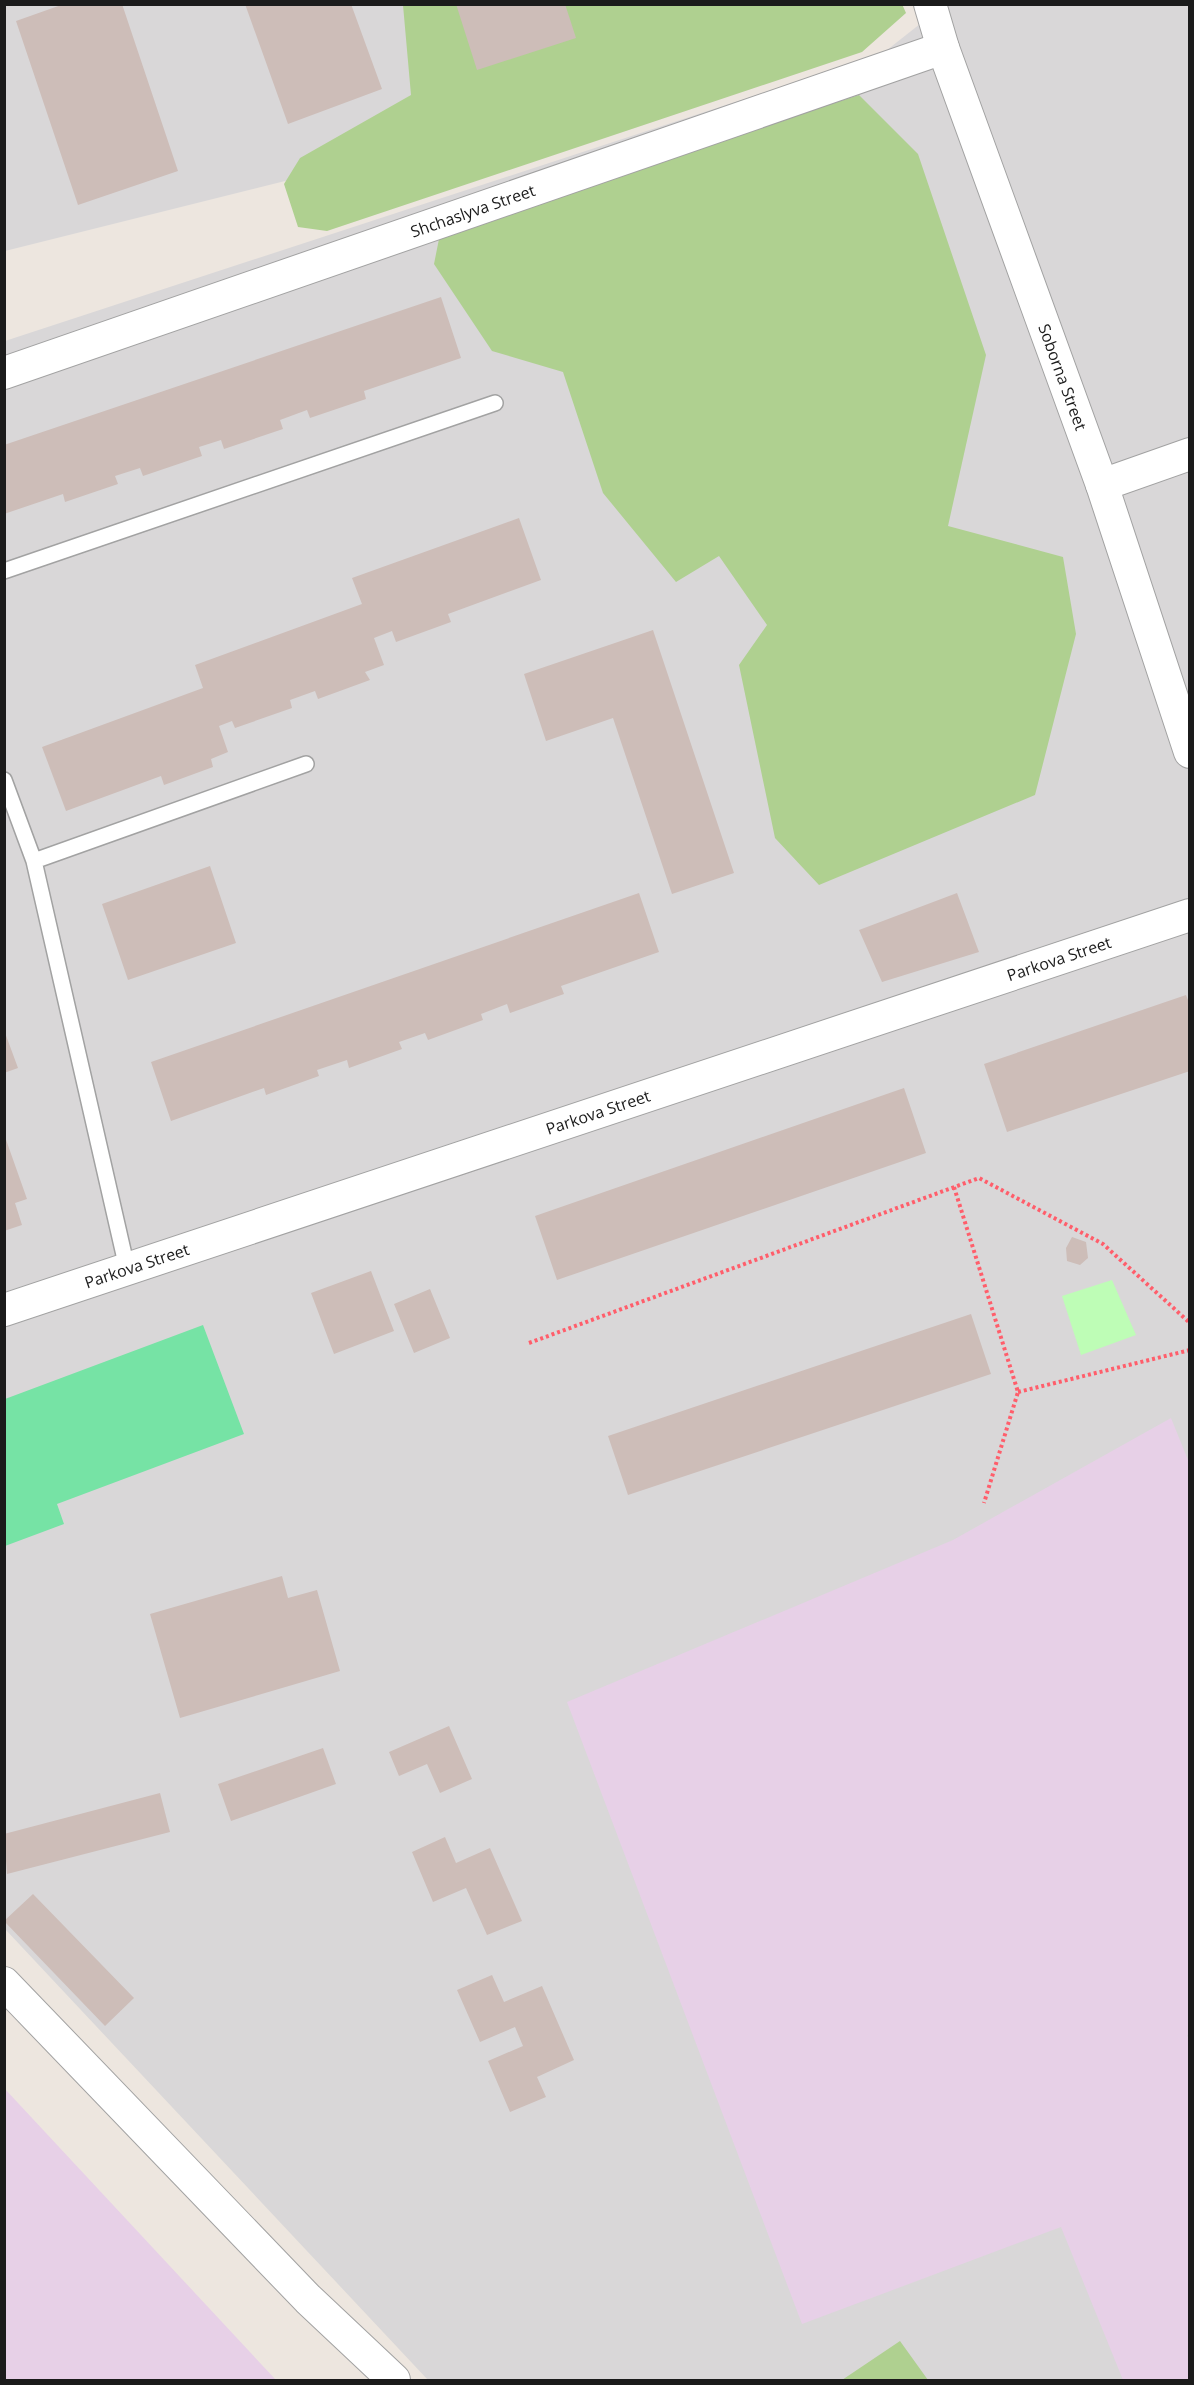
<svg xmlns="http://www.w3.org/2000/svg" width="1194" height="2385" font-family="'Open Sans',sans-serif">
	<rect width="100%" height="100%" fill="#ede6df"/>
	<path fill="#d9d7d8" d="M4,5H661L690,80L5,251Z
		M920,5H1189V2380H428L5,1929V341L882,54L925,20Z"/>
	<path fill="#e7d0e7" d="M1171,1418L1190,1465V2034L1187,2035L1190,2042L1189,2380H1123L1061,2227L802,2324L567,1702L953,1540Z
		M4,2089H5L276,2380H5Z"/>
	<path fill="#afd090" d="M902,4L906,13L862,52L327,231L298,227L284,184L300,158L411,95L403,5Z
		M859,95L918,154L986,355L948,526L1063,557L1076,634L1035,795L819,885L775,838L739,665L767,625L719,556L676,582L603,493L563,372L492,351L434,264L441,229Z
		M900,2341L928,2380H842Z"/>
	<path fill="#befdb6" d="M1112,1280L1136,1335L1081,1355L1062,1296Z"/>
	<path fill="#76e3a5" d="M203,1325L244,1434L57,1504L64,1524L5,1546V1399Z"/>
	<path fill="#cdbdb8" d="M64,4H122L178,171L78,205L16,21Z
		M245,4H351L382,89L288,124Z
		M456,4H565L576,38L477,70Z
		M441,297L461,358L364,391L366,399L310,418L307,410L280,420L283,429L224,449L221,440L199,447L202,456L143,476L140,468L115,476L118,484L65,502L63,494L4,514V445Z
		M519,518L541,580L448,614L451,622L396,642L392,631L374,638L384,665L365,672L370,680L318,699L315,691L290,700L292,708L235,728L232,721L219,726L228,752L211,759L213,767L164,785L161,776L66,811L42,747L203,688L195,665L362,604L352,578Z
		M653,630L734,873L672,894L613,718L546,741L524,674Z
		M210,866L236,943L128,980L102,904Z
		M639,893L659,952L561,986L564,994L510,1013L507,1004L481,1014L483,1020L428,1040L425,1033L399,1042L402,1049L349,1068L347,1060L317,1070L319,1076L266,1095L264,1088L171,1121L151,1062Z
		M957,893L979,952L882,982L859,930Z
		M1186,995L1190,1005V1071L1007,1132L984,1064Z
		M4,1030L18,1068L4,1073Z
		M904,1088L926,1153L557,1280L535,1216Z
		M4,1134L27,1199L15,1203L22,1225L4,1231Z
		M1072,1237L1086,1242L1088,1258L1080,1265L1067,1261L1066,1248Z
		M371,1271L394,1331L334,1354L311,1293Z
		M430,1289L450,1338L414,1353L394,1304Z
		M971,1314L991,1374L628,1495L608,1436Z
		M282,1576L288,1598L317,1590L340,1671L180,1718L150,1614Z
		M449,1726L472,1779L440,1793L427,1764L399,1776L389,1752Z
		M323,1748L336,1784L231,1821L218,1784Z
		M160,1793L170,1832L7,1874L4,1834Z
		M445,1837L456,1863L490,1848L522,1921L487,1935L466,1888L433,1902L412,1852Z
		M33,1894L134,1998L105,2026L4,1921Z
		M492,1975L504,2002L542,1986L574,2060L537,2077L546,2097L510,2112L488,2061L523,2046L515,2027L480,2042L457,1990Z"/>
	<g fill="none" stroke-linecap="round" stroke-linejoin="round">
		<defs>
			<path id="service" d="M4,571L495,403
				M4,780L34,861L127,1268
				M34,861L306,764"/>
			<g id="minor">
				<path id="s1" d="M930,4L943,48L1102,485L1190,752"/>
				<path id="s2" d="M4,373L943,48"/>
				<path d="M1102,485L1190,454"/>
				<path id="s3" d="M4,1310L1190,915"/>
				<path d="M4,1983L308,2299L394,2380"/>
			</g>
		</defs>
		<use href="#service" stroke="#a2a2a2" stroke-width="18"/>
		<use href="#minor" stroke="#a2a2a2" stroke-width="34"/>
		<path stroke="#ff5e6b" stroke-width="4" stroke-dasharray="3 3" stroke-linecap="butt" d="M954,1187L1018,1392L984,1503
			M529,1343L979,1178L1103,1244L1190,1323
			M1018,1392L1190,1350"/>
		<use href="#service" stroke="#fff" stroke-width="15"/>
		<use href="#minor" stroke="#fff" stroke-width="32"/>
	</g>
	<g text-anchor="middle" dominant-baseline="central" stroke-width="4.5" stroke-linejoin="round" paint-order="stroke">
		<g font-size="16" fill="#1b1b1b" stroke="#fff">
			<text stroke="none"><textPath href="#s2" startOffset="496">Shchaslyva Street</textPath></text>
			<text stroke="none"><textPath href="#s1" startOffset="396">Soborna Street</textPath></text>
			<text stroke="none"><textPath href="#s3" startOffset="1112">Parkova Street</textPath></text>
			<text stroke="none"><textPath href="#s3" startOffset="626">Parkova Street</textPath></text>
			<text stroke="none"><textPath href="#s3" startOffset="140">Parkova Street</textPath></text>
		</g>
	</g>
	<rect width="1194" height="2385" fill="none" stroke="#1b1b1b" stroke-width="12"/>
</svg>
